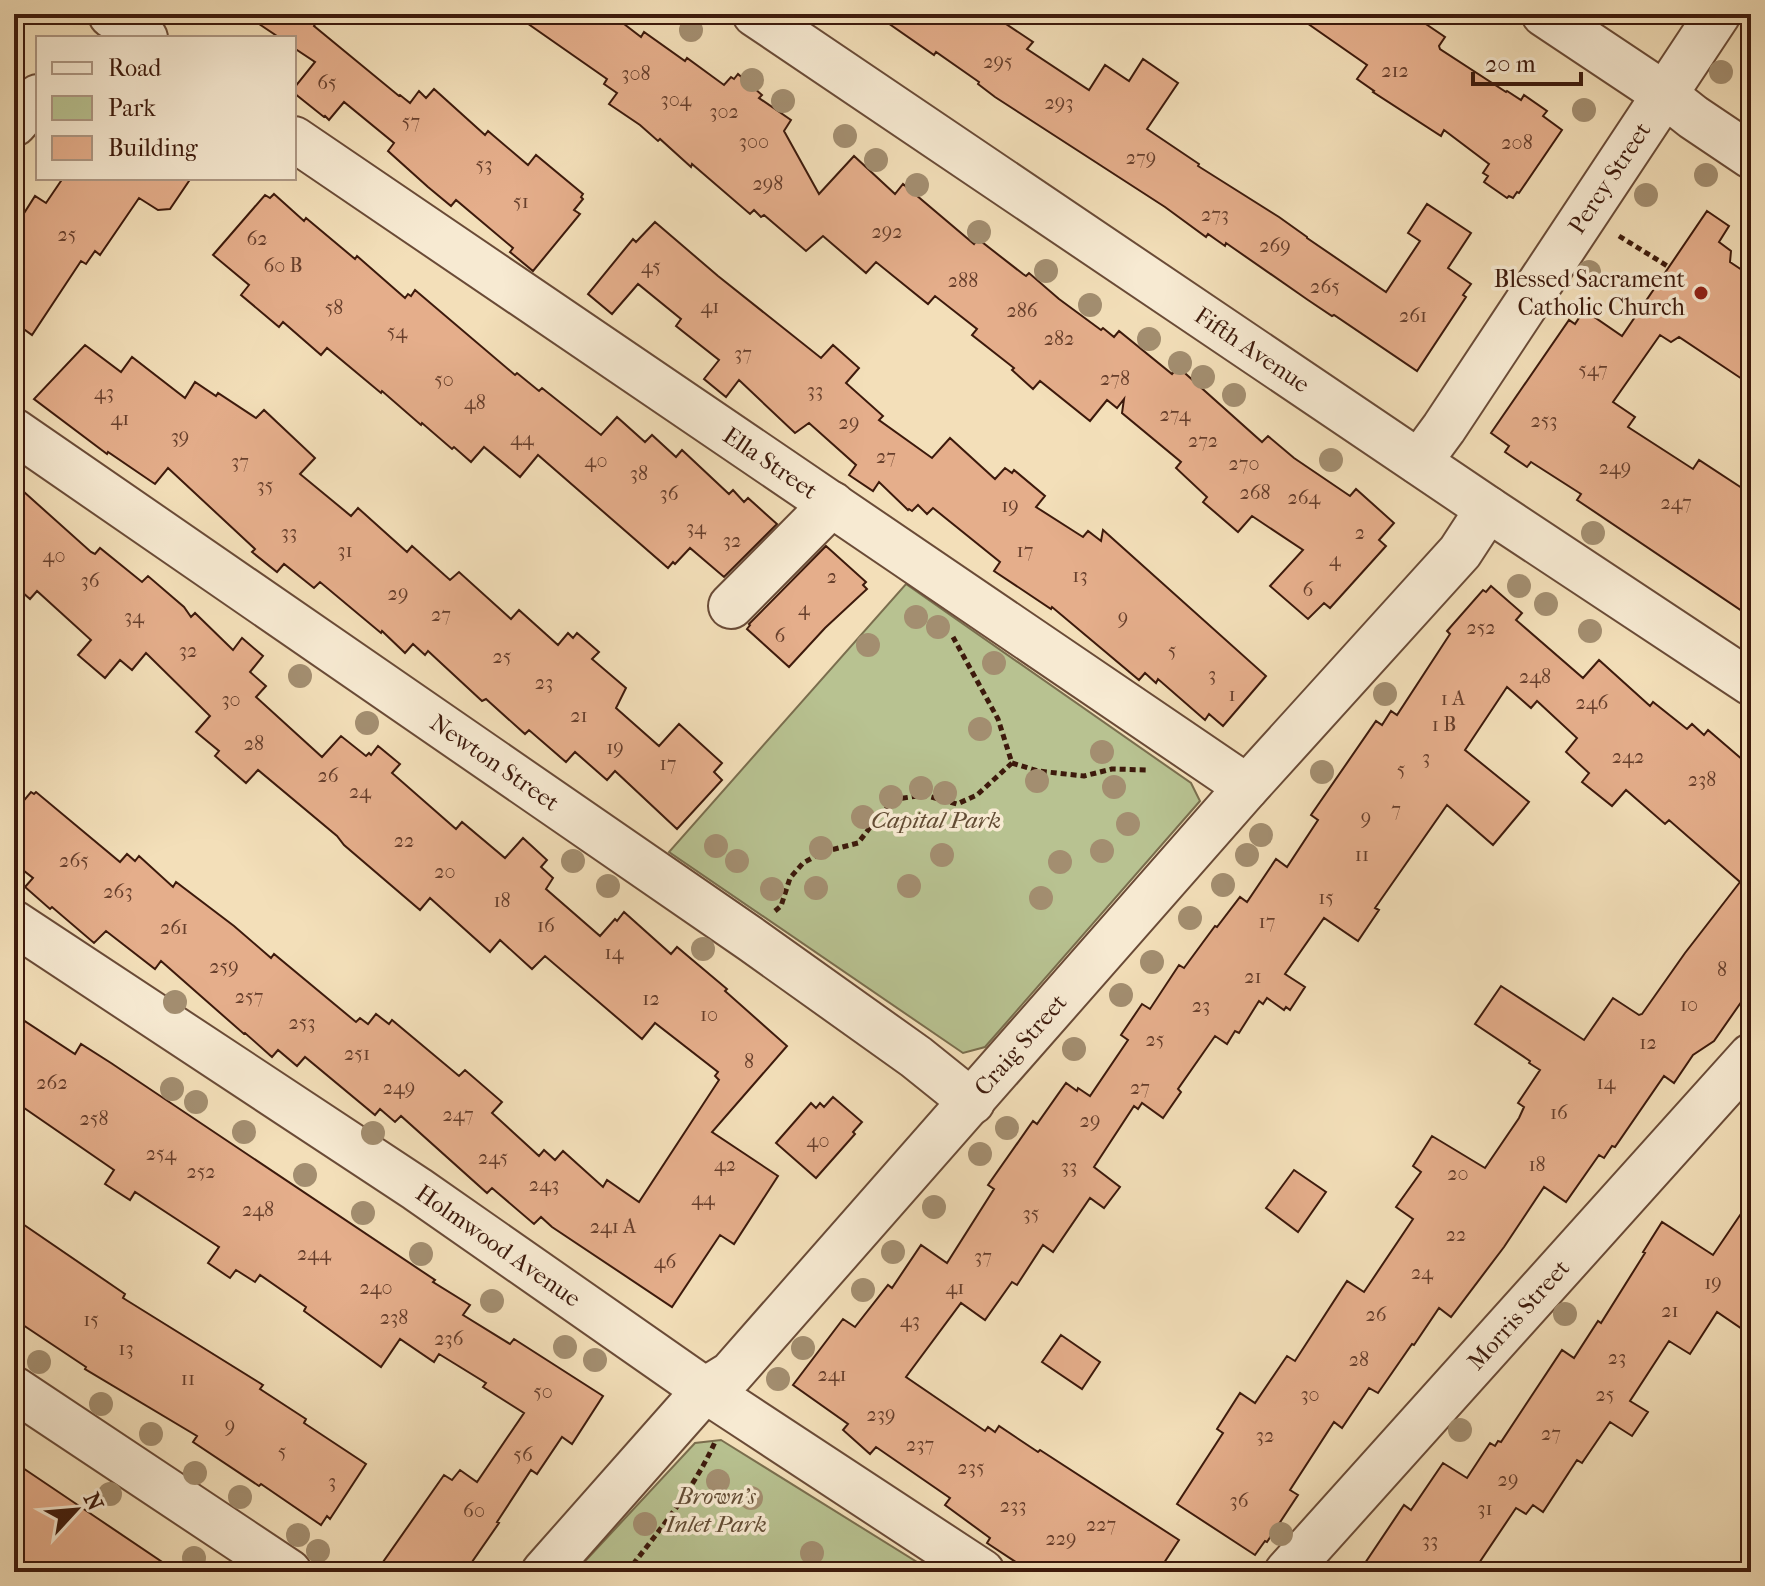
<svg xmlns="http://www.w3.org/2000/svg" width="1765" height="1586" font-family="'IM FELL French Canon',serif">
	<rect width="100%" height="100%" fill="#f3dfb9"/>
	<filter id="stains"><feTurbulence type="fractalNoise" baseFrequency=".0025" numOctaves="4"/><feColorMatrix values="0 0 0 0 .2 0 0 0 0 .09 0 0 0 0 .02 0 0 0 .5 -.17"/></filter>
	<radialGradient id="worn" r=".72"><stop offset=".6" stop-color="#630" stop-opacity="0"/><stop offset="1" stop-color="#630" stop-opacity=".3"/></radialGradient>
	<path fill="#b8c291" stroke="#7a6e4e" stroke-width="2" d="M906,584L1191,783L1200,801L985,1047L963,1053L669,852Z
		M721,1440L933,1572H575L695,1443Z"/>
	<path fill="#e5ae8b" stroke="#3d1a0c" stroke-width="2" d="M244,14H322L314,26L399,96L400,95L410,103L419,91L426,98L434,89L485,135L488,131L528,165L536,155L583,194L581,197L583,199L574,210L580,214L533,271L510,252L513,248L456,200L451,206L428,187L388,151L394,143L344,102L329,120L325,116L324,117L294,93V88L315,62L294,48V38H280Z
		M514,14H611L641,37L644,32L685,61L687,58L724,85L731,77L734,79L738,74L762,95L759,98L791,120L784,131L819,194L854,156L895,194L903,184L974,244L978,239L1023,274L1026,276L1029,273L1059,299L1101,330L1103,328L1114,337L1119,331L1172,374L1178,367L1262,442L1268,436L1294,458L1350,496L1356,489L1394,523L1379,540L1386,546L1330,608L1324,603L1308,619L1270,586L1303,550L1252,516L1238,532L1203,502L1207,497L1176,468L1181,462L1122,413L1124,399L1117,408L1107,400L1090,421L1040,381L1033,389L1012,370L1014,368L972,335L977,329L935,296L928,304L876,262L866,273L823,236L806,251L764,215L761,217L754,210L750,214L692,164L691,167L660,139L658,141L640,125L609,104L617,93L604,84L607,79Z
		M875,14H991L1033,42L1027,49L1089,90L1105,65L1129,81L1143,59L1178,83L1147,129L1199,164L1198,166L1279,217L1307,237V238L1386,292L1420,241L1408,233L1427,204L1471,233L1448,268L1471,284L1463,295L1466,297L1417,371L1334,315L1332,316L1308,300L1226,243L1225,246L1208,234L1206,237L1165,207L995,97L978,84L979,82L936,52L934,55Z
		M1294,14H1411L1445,37L1439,46L1440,49L1506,92L1507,91L1521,100L1524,95L1547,111L1543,116L1562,130L1519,193L1517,192L1513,198L1509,196L1507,198L1484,182L1488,176L1483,173L1489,164L1444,130L1441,136L1373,92L1374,91L1357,79L1367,65Z
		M63,178H191L170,209L158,210L139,198L100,255L95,251L86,264L81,261L32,335L14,322V229L35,196L46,203Z
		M274,194L304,221L306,218L355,259L357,256L405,298L408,294L411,296L415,290L515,375L517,373L539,391L542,388L601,435L617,417L645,442L652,435L676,457L682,450L729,494L733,490L744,502L748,498L777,524L724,577L690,548L675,564L673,562L668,568L538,455L520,477L484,447L471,462L454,447L452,449L422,423L421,425L382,391L381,393L327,348L321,355L283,322L279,327L241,295L249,285L213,255L265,195L270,198Z
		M1707,211L1729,226L1719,242L1731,251L1730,262L1751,276V385L1679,337L1671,342L1660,335L1613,402L1635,417L1628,427L1693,469L1699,460L1751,494V617L1577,500L1581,494L1531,462L1527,467L1505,452L1509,446L1491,433L1569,320L1575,324L1584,310L1622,336Z
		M655,222L718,276L821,358L833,345L859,368L846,383L883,416L879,420L932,458L950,438L995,479L1005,468L1012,473L1014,470L1045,496L1036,507L1083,537L1088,531L1101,541L1103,530L1266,676L1223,726L1209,714L1205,720L1158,679L1156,683L1145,673L1139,680L1052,607L1051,609L994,571L1000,562L933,508L927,514L918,505L912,511L909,509L908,510L879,482L873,491L849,475L856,465L809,423L795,433L739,380L726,397L704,379L719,360L676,326L681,319L638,284L612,314L588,294L633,239L636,242Z
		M85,345L121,372L132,357L185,398L195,382L216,396L218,393L256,418L264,410L315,458L300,474L351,516L358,508L407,552L412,546L450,580L459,572L511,619L519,610L558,645L568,633L573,638L577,633L599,652L592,659L626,688L616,708L659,746L679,724L722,763L714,772L722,780L677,829L615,771L607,780L575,752L566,762L529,730L525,734L486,699L482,701L428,651L425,655L413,644L405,653L382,631L381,633L320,582L314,588L284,564L277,572L252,552L255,549L168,468L155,484L108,452L107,454L34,399Z
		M14,483L91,552L95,554L100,548L142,582L148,576L184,607L191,617L195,613L233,650L242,638L263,656L250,672L266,686L256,697L322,757L341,736L366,756L369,753L371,755L378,746L400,764L392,773L456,829L462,822L505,858L523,838L547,860L541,867L553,878L546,889L600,936L615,919L617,921L624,912L671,954L677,947L727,989L725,991L787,1046L712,1132L778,1176L734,1244L720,1235L672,1307L552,1227L541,1217L534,1224L492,1188L487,1193L401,1116L395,1122L380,1109L375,1115L305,1057L297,1066L278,1050L272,1057L245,1033L244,1034L161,961L155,969L106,931L94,943L52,907L50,909L25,887L33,878L14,863V812L31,792L34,794L36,792L120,862L127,854L135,861L139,856L173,887L176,882L234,926L271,958L274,954L356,1022L360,1018L368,1024L376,1014L389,1024L392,1020L459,1076L465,1070L502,1102L492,1113L539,1156L544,1150L555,1160L563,1151L603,1187L607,1180L639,1202L719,1080L715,1076L718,1072L655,1023L642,1039L545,956L532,969L500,940L490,952L430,898L420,910L344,845L337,836L258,770L246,783L215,756L219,751L196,732L210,716L146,653L132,670L120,660L105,678L78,655L91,640L37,591L30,599L14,585Z
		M826,546L866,582L863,585L867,589L825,628L789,667L747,629L750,625L749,624Z
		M1491,586L1522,613L1516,620L1583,678L1599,660L1650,706L1653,702L1687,729L1692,724L1704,735L1708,730L1751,767V988L1714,1041L1693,1055L1674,1083L1664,1076L1615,1147L1612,1146L1604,1158L1599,1155L1566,1202L1544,1187L1504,1247L1451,1317L1439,1308L1414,1345L1412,1344L1378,1393L1369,1388L1342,1428L1334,1422L1290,1490L1298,1495L1267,1542L1265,1541L1255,1555L1177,1504L1223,1433L1217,1429L1240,1393L1255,1403L1287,1356L1295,1361L1347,1281L1364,1292L1413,1219L1396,1207L1421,1172L1413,1166L1432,1136L1485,1168L1519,1118L1524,1107L1518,1103L1540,1070L1529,1063L1530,1061L1475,1024L1501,986L1584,1040L1613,998L1639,1015L1642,1014L1685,953L1740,882L1669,820L1665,824L1626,790L1612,806L1582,782L1589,773L1566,752L1577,738L1537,701L1531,708L1507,687L1465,750L1529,802L1493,845L1447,805L1375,908L1379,910L1358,941L1324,918L1285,974L1305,987L1290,1010L1286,1007L1284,1010L1267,998L1263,1004L1259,1001L1239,1033L1235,1031L1227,1044L1215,1036L1178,1089L1181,1092L1163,1118L1142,1103L1138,1109L1134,1106L1094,1167L1120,1187L1104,1208L1090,1198L1053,1252L1043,1245L1017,1285L1012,1282L985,1320L961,1303L906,1377L985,1431L988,1427L995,1432L999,1426L1038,1452L1040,1450L1179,1540L1158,1572H1031L987,1543L990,1538L945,1505L950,1498L876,1447L870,1454L843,1430L848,1424L793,1385L843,1319L855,1327L888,1285L892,1288L921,1245L947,1263L994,1189L988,1185L1033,1121L1037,1124L1066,1083L1077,1091L1078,1088L1090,1096L1128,1040L1121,1035L1142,1004L1150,1009L1179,965L1184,968L1215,926L1217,927L1240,897L1247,902L1276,859L1287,867L1318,820L1311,815L1376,721L1382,725L1391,711L1397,715L1450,634L1447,631L1483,590L1486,592Z
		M14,1014L75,1054L81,1044L111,1063L435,1280L433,1282L470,1305L463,1315L510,1344L514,1339L603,1396L572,1444L562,1437L537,1474L531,1470L497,1522L499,1523L465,1572H376L444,1475L452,1480L460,1470L477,1482L524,1413L483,1387L486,1383L439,1354L434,1362L400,1339L381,1367L304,1311L306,1307L260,1275L255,1282L236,1270L230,1278L208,1263L219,1247L184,1224L135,1192L130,1200L105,1184L114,1170L14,1101Z
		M833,1097L862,1122L853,1132L855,1134L816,1178L776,1143L811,1103L816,1108L820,1103L824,1107Z
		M1294,1170L1326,1192L1298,1232L1266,1208Z
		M1751,1199V1335L1717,1312L1690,1354L1669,1341L1630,1401L1648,1412L1632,1436L1610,1422L1582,1463L1577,1460L1543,1512L1533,1505L1526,1514L1516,1508L1473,1572H1359L1404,1505L1411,1510L1443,1463L1467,1478L1490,1443L1495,1446L1498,1441L1501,1442L1562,1350L1574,1358L1598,1321L1601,1323L1645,1253L1643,1252L1662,1222L1713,1255Z
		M14,1218L125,1294L123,1298L263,1385L260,1389L306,1419L304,1423L366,1464L330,1519L327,1516L321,1525L261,1484L259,1486L193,1442L197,1436L85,1369L86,1367L14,1319Z
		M1061,1335L1100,1362L1082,1389L1042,1362Z
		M14,1462L97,1518L177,1572H36L14,1557Z"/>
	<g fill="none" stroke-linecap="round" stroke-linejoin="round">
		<defs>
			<g id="minor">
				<path id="s1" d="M755,14L1488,509L1751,683"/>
				<path d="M1544,14L1664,94L1693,117L1751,156"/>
				<path d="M111,15L145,38"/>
				<path d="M14,124L38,97"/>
				<path id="s2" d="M294,139L1247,787"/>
				<path id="s3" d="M14,431L752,940L916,1057L972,1102"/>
				<path id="s4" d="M1419,462L1444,428L1718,14"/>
				<path d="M731,606L832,504"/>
				<path id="s5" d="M14,923L417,1189L705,1390L982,1572"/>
				<path d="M14,1389L289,1572"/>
				<path id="s6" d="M544,1572L705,1390L731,1374L1247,787L1460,552L1488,509"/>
				<path id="s7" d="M1287,1572L1751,1056"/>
			</g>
		</defs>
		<use href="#minor" stroke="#6a4b37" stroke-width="48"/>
		<path stroke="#3d1a0c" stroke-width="5" stroke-dasharray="6 4" stroke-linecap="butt" d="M1619,236L1669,267
			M1012,763L1038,771L1084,776L1112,769L1149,770
			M775,911L781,906L790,878L803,863L823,852L858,843L882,812L897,799L924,795L957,804L977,795L1012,763L998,719L953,637
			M627,1572C658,1532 694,1489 715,1442"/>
		<use href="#minor" stroke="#f7ead2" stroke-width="44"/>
	</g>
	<g fill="#a38e70">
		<circle cx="691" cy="30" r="12"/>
		<circle cx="1721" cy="72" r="12"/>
		<circle cx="752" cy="80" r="12"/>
		<circle cx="783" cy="101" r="12"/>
		<circle cx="1584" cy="110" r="12"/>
		<circle cx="845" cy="136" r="12"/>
		<circle cx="876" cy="160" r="12"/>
		<circle cx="1706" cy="175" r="12"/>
		<circle cx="917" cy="185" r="12"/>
		<circle cx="1646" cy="195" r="12"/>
		<circle cx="979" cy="232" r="12"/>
		<circle cx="1046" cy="271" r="12"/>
		<circle cx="1589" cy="272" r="12"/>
		<circle cx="1090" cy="305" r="12"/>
		<circle cx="1149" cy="339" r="12"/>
		<circle cx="1180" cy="363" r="12"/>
		<circle cx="1203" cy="377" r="12"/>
		<circle cx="1234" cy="395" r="12"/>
		<circle cx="1331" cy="460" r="12"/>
		<circle cx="1593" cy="533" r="12"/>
		<circle cx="1519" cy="586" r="12"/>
		<circle cx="1546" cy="604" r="12"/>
		<circle cx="916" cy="617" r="12"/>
		<circle cx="938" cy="627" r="12"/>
		<circle cx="1590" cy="631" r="12"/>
		<circle cx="868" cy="645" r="12"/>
		<circle cx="994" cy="663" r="12"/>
		<circle cx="300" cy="676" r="12"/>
		<circle cx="1385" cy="694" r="12"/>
		<circle cx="367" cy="723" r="12"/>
		<circle cx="980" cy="729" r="12"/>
		<circle cx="1102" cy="752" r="12"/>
		<circle cx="1322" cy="772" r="12"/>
		<circle cx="1037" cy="781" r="12"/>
		<circle cx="1114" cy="787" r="12"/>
		<circle cx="921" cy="788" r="12"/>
		<circle cx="945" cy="793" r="12"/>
		<circle cx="891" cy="797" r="12"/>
		<circle cx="863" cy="817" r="12"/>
		<circle cx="1128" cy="824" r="12"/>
		<circle cx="1261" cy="835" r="12"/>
		<circle cx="716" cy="846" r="12"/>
		<circle cx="821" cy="848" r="12"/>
		<circle cx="1102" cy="851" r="12"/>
		<circle cx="942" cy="855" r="12"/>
		<circle cx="1247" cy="855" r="12"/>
		<circle cx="573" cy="861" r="12"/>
		<circle cx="737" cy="861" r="12"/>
		<circle cx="1060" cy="862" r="12"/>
		<circle cx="1223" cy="885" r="12"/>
		<circle cx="608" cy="886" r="12"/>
		<circle cx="909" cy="886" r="12"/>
		<circle cx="816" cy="888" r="12"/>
		<circle cx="772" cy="889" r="12"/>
		<circle cx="1041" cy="898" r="12"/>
		<circle cx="1190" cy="918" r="12"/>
		<circle cx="703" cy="949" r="12"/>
		<circle cx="1152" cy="962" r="12"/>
		<circle cx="1121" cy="995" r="12"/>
		<circle cx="175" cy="1002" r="12"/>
		<circle cx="1074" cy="1049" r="12"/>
		<circle cx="172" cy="1089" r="12"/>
		<circle cx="196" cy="1102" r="12"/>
		<circle cx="1007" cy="1128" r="12"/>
		<circle cx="244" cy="1132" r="12"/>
		<circle cx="373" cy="1133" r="12"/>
		<circle cx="980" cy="1154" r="12"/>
		<circle cx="305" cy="1175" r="12"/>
		<circle cx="934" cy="1207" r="12"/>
		<circle cx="363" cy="1213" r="12"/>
		<circle cx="893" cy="1252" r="12"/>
		<circle cx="421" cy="1254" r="12"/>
		<circle cx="863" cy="1290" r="12"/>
		<circle cx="492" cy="1301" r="12"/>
		<circle cx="1565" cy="1314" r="12"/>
		<circle cx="565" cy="1347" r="12"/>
		<circle cx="803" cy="1348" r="12"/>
		<circle cx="595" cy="1360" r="12"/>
		<circle cx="39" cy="1362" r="12"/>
		<circle cx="778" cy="1379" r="12"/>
		<circle cx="101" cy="1404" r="12"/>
		<circle cx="1460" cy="1430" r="12"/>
		<circle cx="151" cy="1434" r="12"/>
		<circle cx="195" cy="1473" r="12"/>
		<circle cx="718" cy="1481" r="12"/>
		<circle cx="110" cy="1494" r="12"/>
		<circle cx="240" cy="1497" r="12"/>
		<circle cx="751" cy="1498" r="12"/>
		<circle cx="645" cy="1524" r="12"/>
		<circle cx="1281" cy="1534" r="12"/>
		<circle cx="298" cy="1535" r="12"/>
		<circle cx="318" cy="1551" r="12"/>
		<circle cx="812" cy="1553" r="12"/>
		<circle cx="194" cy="1558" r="12"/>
	</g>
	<circle fill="#8f2418" stroke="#f7ead2" stroke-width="3" cx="1701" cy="293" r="8"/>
	<g text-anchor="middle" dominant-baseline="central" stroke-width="7" stroke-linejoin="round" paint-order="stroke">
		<g font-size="20" fill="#673f2c">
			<text x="998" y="61">295</text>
			<text x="1395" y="70">212</text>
			<text x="636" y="73">308</text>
			<text x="327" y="82">65</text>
			<text x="676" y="99">304</text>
			<text x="1059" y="102">293</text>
			<text x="724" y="111">302</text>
			<text x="411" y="121">57</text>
			<text x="754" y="141">300</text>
			<text x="1517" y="142">208</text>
			<text x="1141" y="157">279</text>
			<text x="484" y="164">53</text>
			<text x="768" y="183">298</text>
			<text x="521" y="201">51</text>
			<text x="1215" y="214">273</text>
			<text x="887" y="231">292</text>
			<text x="67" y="234">25</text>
			<text x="257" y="238">62</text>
			<text x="1275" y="245">269</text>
			<text x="283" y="265">60 B</text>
			<text x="651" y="266">45</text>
			<text x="963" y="280">288</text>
			<text x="1325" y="286">265</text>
			<text x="710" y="306">41</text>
			<text x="334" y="307">58</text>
			<text x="1022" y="310">286</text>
			<text x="1413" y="315">261</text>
			<text x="397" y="331">54</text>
			<text x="1059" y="338">282</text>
			<text x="743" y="353">37</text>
			<text x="1593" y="369">547</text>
			<text x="1115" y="378">278</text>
			<text x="444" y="379">50</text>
			<text x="815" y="390">33</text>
			<text x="104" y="392">43</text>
			<text x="475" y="402">48</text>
			<text x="1175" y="414">274</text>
			<text x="120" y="418">41</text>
			<text x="1544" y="420">253</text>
			<text x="849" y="422">29</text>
			<text x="180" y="436">39</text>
			<text x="522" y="438">44</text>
			<text x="1203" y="440">272</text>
			<text x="886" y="456">27</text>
			<text x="596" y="460">40</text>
			<text x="240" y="461">37</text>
			<text x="1244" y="463">270</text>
			<text x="1615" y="467">249</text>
			<text x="639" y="473">38</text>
			<text x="265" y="485">35</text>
			<text x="1255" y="492">268</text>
			<text x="669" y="493">36</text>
			<text x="1304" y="497">264</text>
			<text x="1676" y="502">247</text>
			<text x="1010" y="505">19</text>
			<text x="696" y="527">34</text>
			<text x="289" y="532">33</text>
			<text x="1360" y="532">2</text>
			<text x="732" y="540">32</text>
			<text x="345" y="550">31</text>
			<text x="1025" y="550">17</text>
			<text x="54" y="555">40</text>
			<text x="1335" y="559">4</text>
			<text x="1080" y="575">13</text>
			<text x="832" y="576">2</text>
			<text x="90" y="580">36</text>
			<text x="1308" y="589">6</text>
			<text x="398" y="593">29</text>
			<text x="804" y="608">4</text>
			<text x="441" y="614">27</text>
			<text x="134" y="616">34</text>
			<text x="1123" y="617">9</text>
			<text x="1481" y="627">252</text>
			<text x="780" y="635">6</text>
			<text x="188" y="650">32</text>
			<text x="1172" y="650">5</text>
			<text x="502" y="656">25</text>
			<text x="1212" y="674">3</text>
			<text x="1535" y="676">248</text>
			<text x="544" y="682">23</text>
			<text x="1232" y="694">1</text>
			<text x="1453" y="698">1 A</text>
			<text x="231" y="699">30</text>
			<text x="1592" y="702">246</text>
			<text x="579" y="715">21</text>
			<text x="1444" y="724">1 B</text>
			<text x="254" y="743">28</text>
			<text x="615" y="747">19</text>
			<text x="1628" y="756">242</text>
			<text x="1426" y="757">3</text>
			<text x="668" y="763">17</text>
			<text x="1401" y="769">5</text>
			<text x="328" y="775">26</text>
			<text x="1702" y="779">238</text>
			<text x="360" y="791">24</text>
			<text x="1396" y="809">7</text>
			<text x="1366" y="817">9</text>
			<text x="404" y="840">22</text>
			<text x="1362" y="854">11</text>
			<text x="74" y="860">265</text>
			<text x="445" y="871">20</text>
			<text x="118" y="891">263</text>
			<text x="1326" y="897">15</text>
			<text x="502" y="900">18</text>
			<text x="1267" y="921">17</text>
			<text x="546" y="925">16</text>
			<text x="174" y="927">261</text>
			<text x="614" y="952">14</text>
			<text x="224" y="966">259</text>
			<text x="1722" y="969">8</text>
			<text x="1253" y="976">21</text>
			<text x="249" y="996">257</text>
			<text x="651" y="998">12</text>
			<text x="1689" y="1004">10</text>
			<text x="1201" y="1005">23</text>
			<text x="709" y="1014">10</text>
			<text x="302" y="1022">253</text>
			<text x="1155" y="1039">25</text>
			<text x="1648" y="1042">12</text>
			<text x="357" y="1053">251</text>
			<text x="749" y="1061">8</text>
			<text x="52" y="1082">262</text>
			<text x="1606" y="1082">14</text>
			<text x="399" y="1087">249</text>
			<text x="1140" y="1087">27</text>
			<text x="1559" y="1112">16</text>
			<text x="458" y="1114">247</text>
			<text x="94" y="1118">258</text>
			<text x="1090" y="1120">29</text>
			<text x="818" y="1140">40</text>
			<text x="161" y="1153">254</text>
			<text x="493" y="1157">245</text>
			<text x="725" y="1164">42</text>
			<text x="1537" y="1164">18</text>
			<text x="1069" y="1166">33</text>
			<text x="201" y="1171">252</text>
			<text x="1458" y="1173">20</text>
			<text x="544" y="1184">243</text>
			<text x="703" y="1198">44</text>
			<text x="258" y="1209">248</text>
			<text x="1031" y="1213">35</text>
			<text x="613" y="1226">241 A</text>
			<text x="1456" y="1234">22</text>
			<text x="314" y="1253">244</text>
			<text x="983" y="1256">37</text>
			<text x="665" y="1261">46</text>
			<text x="1422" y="1272">24</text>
			<text x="1713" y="1282">19</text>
			<text x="376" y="1287">240</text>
			<text x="955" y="1287">41</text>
			<text x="1670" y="1310">21</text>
			<text x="1376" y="1314">26</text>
			<text x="394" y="1317">238</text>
			<text x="91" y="1319">15</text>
			<text x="910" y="1320">43</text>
			<text x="449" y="1338">236</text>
			<text x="126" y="1348">13</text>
			<text x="1617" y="1357">23</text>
			<text x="1359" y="1359">28</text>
			<text x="832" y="1374">241</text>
			<text x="188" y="1378">11</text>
			<text x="543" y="1391">50</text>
			<text x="1310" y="1394">30</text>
			<text x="1605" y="1394">25</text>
			<text x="881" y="1414">239</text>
			<text x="230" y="1425">9</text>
			<text x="1551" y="1433">27</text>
			<text x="1265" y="1435">32</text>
			<text x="920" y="1444">237</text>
			<text x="282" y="1451">5</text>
			<text x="523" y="1454">56</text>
			<text x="971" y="1467">235</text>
			<text x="1508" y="1479">29</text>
			<text x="332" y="1481">3</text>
			<text x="1239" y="1500">36</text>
			<text x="1013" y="1505">233</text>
			<text x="1485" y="1508">31</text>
			<text x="474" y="1510">60</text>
			<text x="1101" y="1524">227</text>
			<text x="1061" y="1538">229</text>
			<text x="1430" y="1540">33</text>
		</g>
		<g font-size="24" fill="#3d1a0c" stroke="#f7ead2">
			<text stroke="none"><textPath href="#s4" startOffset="342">Percy Street</textPath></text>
			<text stroke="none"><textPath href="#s1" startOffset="600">Fifth Avenue</textPath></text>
			<text stroke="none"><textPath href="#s2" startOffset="576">Ella Street</textPath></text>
			<text stroke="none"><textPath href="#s3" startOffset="584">Newton Street</textPath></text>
			<text stroke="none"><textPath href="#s6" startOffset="712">Craig Street</textPath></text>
			<text stroke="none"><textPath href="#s5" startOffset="582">Holmwood Avenue</textPath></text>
			<text stroke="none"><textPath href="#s7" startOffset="346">Morris Street</textPath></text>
		</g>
		<g font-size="24" fill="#3d1a0c" stroke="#f7ead2" text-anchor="end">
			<text x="1685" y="279">Blessed Sacrament<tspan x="1685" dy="28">Catholic Church</tspan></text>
		</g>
		<g font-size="24" font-style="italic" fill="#624c34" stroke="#f7ead2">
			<text x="936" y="820">Capital Park</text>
			<text x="716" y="1496">Brown's<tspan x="716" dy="28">Inlet Park</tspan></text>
		</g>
	</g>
	<rect width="1765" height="1586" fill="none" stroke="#f3dfb9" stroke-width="48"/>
	<rect x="16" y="16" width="1733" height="1554" fill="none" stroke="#3d1a0c" stroke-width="4"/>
	<rect x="24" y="24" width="1717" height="1538" fill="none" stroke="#3d1a0c" stroke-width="2"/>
	<rect x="36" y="36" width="260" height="144" fill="#f7ead2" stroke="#ad9783" stroke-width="2"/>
	<rect x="52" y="62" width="40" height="12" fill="#f7ead2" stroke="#ad9783" stroke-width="2"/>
	<text x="108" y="76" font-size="24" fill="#3d1a0c">Road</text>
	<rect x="52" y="96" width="40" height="24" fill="#b8c291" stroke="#ad9783" stroke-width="2"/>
	<text x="108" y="116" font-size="24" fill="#3d1a0c">Park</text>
	<rect x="52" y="136" width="40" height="24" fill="#e5ae8b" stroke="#ad9783" stroke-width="2"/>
	<text x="108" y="156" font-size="24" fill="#3d1a0c">Building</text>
	<g transform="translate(76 1510) rotate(64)" stroke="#f7ead2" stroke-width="6" paint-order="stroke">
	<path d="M0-6L14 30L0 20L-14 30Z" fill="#3d1a0c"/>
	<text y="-12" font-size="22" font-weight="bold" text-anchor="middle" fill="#3d1a0c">N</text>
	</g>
	<path d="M1473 72v12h108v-12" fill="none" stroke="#3d1a0c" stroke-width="4"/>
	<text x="1485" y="72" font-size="24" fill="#3d1a0c" stroke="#f7ead2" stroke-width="6" paint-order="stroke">20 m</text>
	<rect width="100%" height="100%" filter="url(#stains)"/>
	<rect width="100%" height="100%" fill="url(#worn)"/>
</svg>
